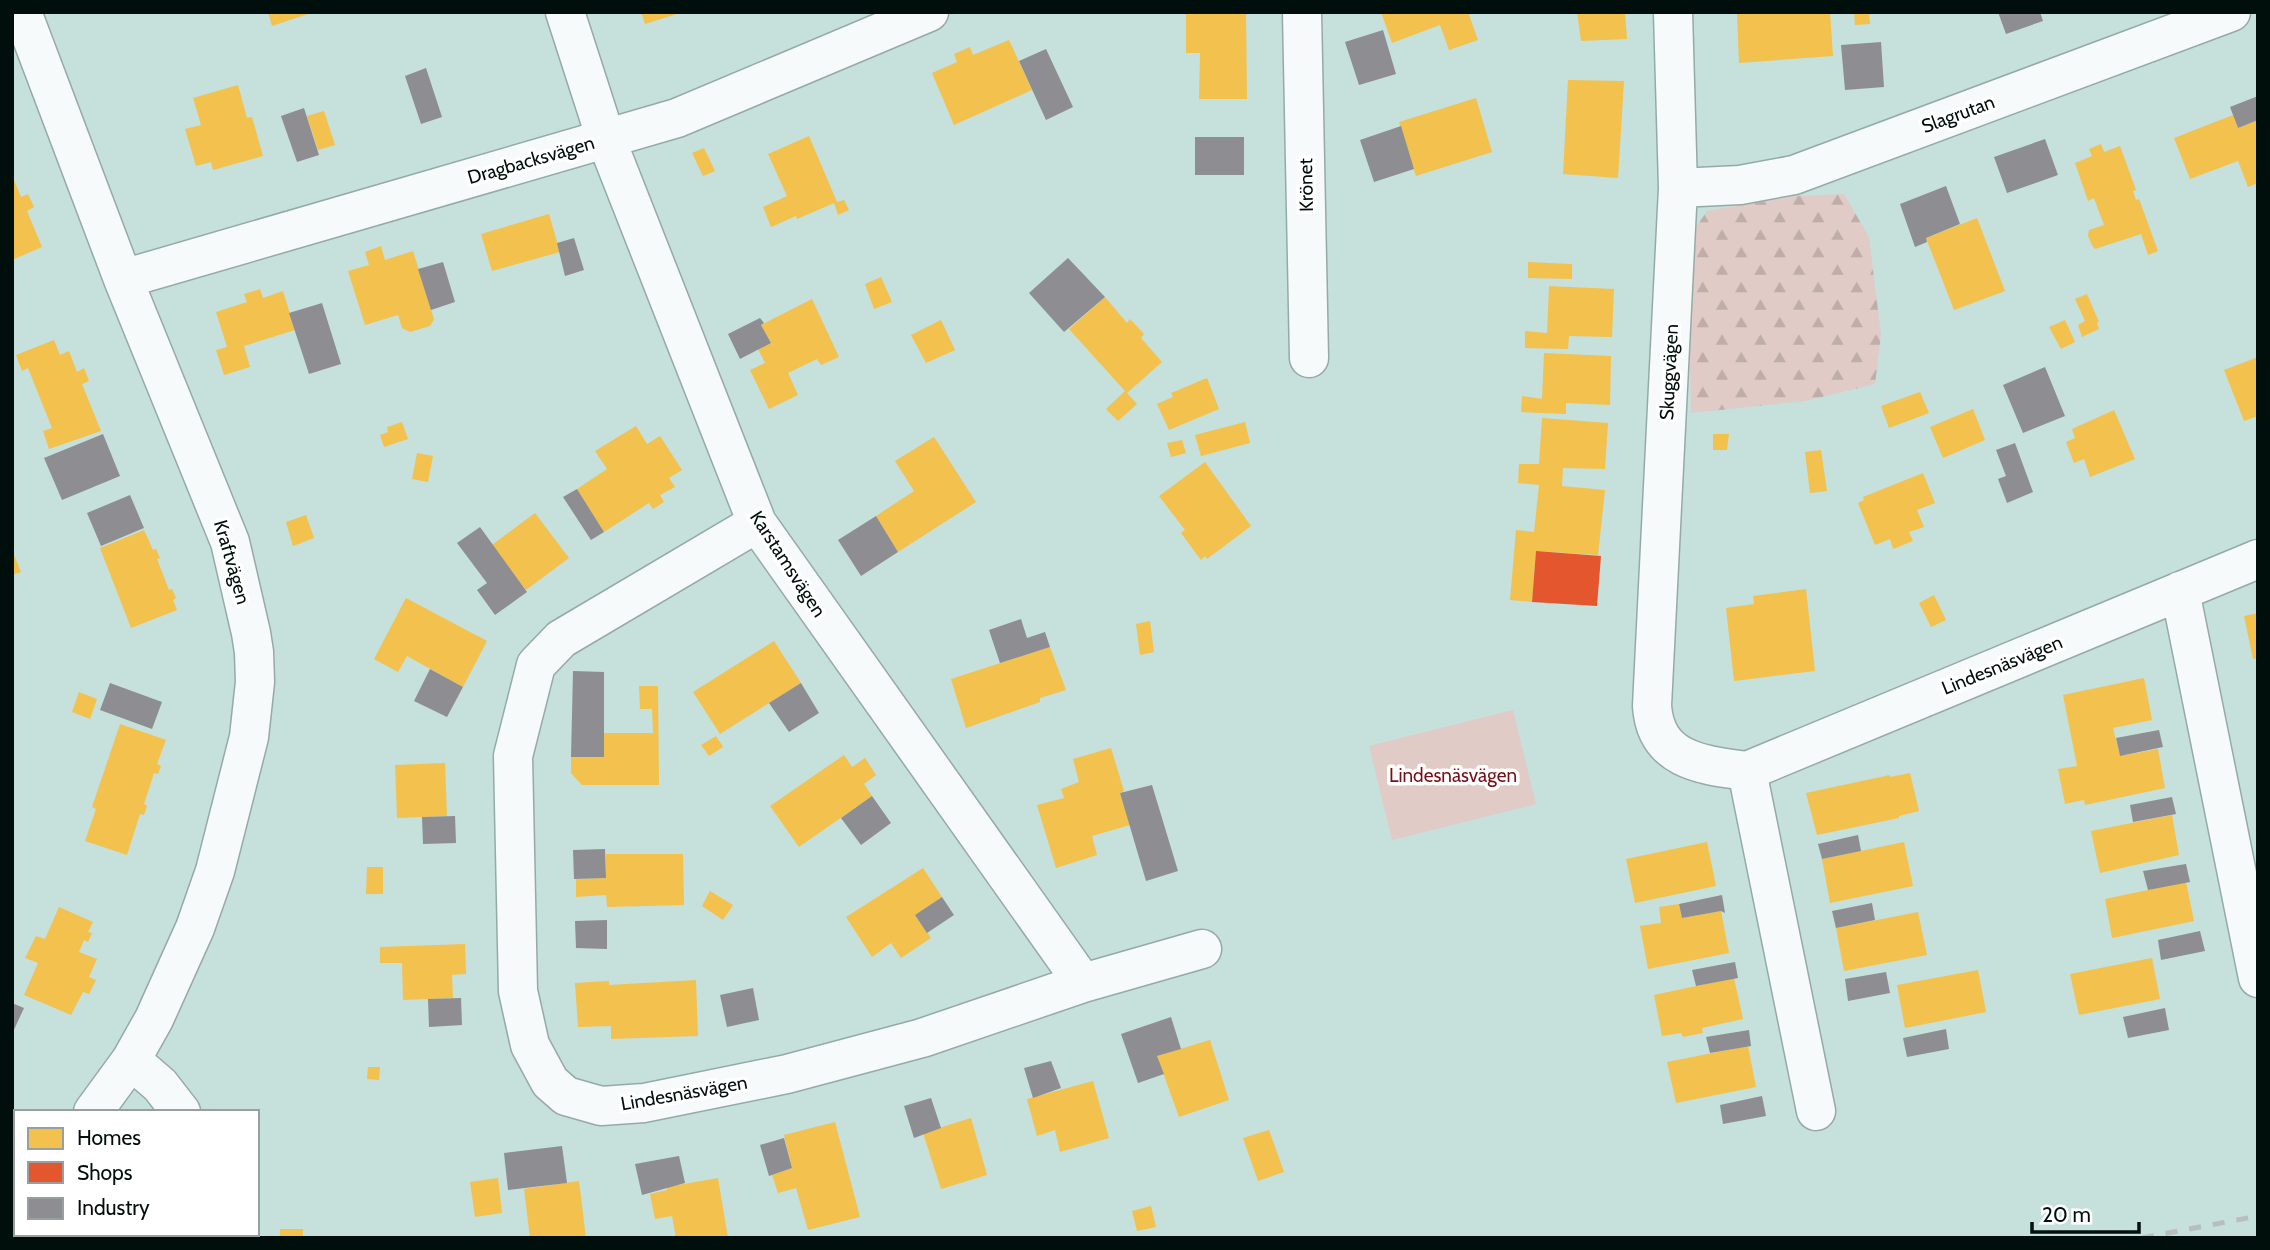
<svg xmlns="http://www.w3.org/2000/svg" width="2270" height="1250" font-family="Cabin,sans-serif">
	<defs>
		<pattern id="forest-firs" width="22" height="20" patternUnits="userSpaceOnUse" patternTransform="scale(1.75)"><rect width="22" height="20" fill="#e0cbc6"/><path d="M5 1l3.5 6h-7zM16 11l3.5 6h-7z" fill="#beada9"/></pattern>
	</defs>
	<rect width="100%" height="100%" fill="#c6e0dc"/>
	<path fill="url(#forest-firs)" d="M1844,194L1869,237L1881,335L1875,384L1805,401L1691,413L1688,239L1707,211L1796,196Z"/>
	<path fill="#e0cbc6" d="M1513,710L1536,804L1392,840L1369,746Z"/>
	<path fill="#f2c14e" d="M268,12H311V13L272,26Z
		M641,12H680V13L645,24Z
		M1186,12H1246L1247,99H1199L1200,53H1186Z
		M1381,12H1468L1478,40L1449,50L1440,25L1392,43Z
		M1577,12H1625L1627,39L1581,41Z
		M1737,12H1830L1833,56L1739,63Z
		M1854,12H1869L1870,24L1855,25Z
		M1009,40L1032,90L954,125L932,73L957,62L954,54L970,47L973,55Z
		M1568,80L1624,81L1618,178L1563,174Z
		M238,85L247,118L252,117L263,156L213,170L211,162L196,166L185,129L201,125L193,98Z
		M1476,98L1492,152L1416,176L1399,122Z
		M324,111L335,145L318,150L307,116Z
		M2233,115L2238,128L2258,120V183L2248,187L2238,161L2190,179L2174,138Z
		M809,136L837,202L844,200L849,210L838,215L834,203L797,219L796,216L771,227L763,207L787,196L768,154Z
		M2101,144L2104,152L2120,146L2136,190L2133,191L2136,200L2139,199L2158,251L2148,255L2141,234L2095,249L2092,245L2088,236L2089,230L2104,225L2094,198L2088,201L2075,163L2092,156L2089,149Z
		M704,148L715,171L703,176L692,153Z
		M12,175L21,197L28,194L34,207L27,211L42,247L12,260Z
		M549,214L560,252L492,271L481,234Z
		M1977,218L2005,291L1954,310L1926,238Z
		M381,246L385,260L413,251L434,319L430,326L410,332L402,328L398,315L365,325L348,271L369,265L365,252Z
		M1528,262L1572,264V279L1528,278Z
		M881,277L892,302L874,309L865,284Z
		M1549,286L1614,289L1612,337L1569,336L1568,349L1525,348V331L1547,333Z
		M260,289L263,298L283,291L295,330L244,346L250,367L224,375L216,350L227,347L216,312L247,302L244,294Z
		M2087,294L2099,322L2097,323L2099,329L2082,337L2078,325L2085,321L2075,299Z
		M1105,297L1127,323L1130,319L1144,334L1141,338L1162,362L1127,393L1137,404L1118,421L1106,409L1125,391L1069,329Z
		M812,299L839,357L821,365L817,359L788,373L798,395L769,409L750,370L765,363L758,349L771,343L761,325Z
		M941,320L955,350L926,363L911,335Z
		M2065,320L2075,342L2061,349L2049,327Z
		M54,340L60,355L69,351L77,372L84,368L89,381L82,384L101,431L49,449L43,431L52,428L28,368L22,371L16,355Z
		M1544,353L1611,356L1610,405L1566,403V414L1521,412L1522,396L1542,399Z
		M2258,357V416L2244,421L2224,370Z
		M1207,378L1219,409L1169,430L1157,404L1173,397L1171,393Z
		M1920,392L1929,413L1889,428L1881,406Z
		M1973,409L1985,440L1943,458L1930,427Z
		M2114,410L2135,459L2090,477L2084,459L2074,463L2066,442L2075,438L2072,429Z
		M1542,418L1608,423L1605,469L1563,468L1562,486L1605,490L1598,555L1536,551L1532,602L1510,600L1516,530L1534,532L1539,485L1518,483L1519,464H1539Z
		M402,422L408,439L384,447L380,435L388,432L387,427Z
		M1245,422L1250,443L1201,456L1195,435Z
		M636,426L647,444L660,436L682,470L669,478L675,487L660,495L664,502L653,509L649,503L604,532L577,489L607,469L595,451Z
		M1713,434H1729L1727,450H1713Z
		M934,437L976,502L898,552L876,516L914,491L895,461Z
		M1182,440L1186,453L1171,457L1167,443Z
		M1821,450L1827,491L1810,493L1805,452Z
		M417,453L433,456L428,482L412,479Z
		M1205,462L1251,526L1207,559L1205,556L1201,560L1181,533L1185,530L1159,496Z
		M1923,473L1935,503L1917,510L1924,527L1909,532L1913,541L1893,549L1890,539L1875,545L1858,503L1864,500L1863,497Z
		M535,513L569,558L526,590L492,545Z
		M306,515L314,538L293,546L286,522Z
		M144,530L153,550L156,549L160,558L157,559L169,590L172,589L176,598L173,600L177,610L131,628L100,548Z
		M12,550L21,572L12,575Z
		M1806,589L1815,671L1734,681L1726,608L1754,604L1753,596Z
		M1934,595L1946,620L1931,627L1919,603Z
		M406,598L487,641L463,687L407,656L398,672L374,659Z
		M2258,613V658L2253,659L2244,616Z
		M1150,621L1154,652L1140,655L1136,624Z
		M774,641L801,683L720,734L693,692Z
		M1050,647L1066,690L1040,698V702L966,728L951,679Z
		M2144,678L2152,720L2113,728L2120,756L2158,749L2165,788L2085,805L2084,800L2065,804L2058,769L2077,766L2063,695Z
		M639,686H658L659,785H582L571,773V757H604V733H653L652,709H640Z
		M79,692L97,699L90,719L72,712Z
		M120,724L166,740L157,764L161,766L158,774L154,773L144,804L147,806L144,815L140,814L127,855L85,841L96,809L92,807Z
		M716,736L723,747L709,756L701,745Z
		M1111,748L1124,791L1120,793L1130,825L1092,836L1097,855L1056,868L1037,805L1064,798L1061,789L1079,782L1073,759Z
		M844,755L852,767L865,758L876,775L864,784L872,796L799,847L770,806Z
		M445,763L447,816L397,818L395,765Z
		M1910,773L1919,811L1899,816V818L1817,835L1806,793L1890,775V777Z
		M2172,815L2179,855L2100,873L2091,831Z
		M1707,842L1716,886L1635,903L1626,859Z
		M1904,842L1913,886L1830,903L1822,859Z
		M606,854H683L684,905L607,907L606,895L576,897V879L606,878Z
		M367,867H383V894H366Z
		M923,868L942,897L915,915L931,938L901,958L891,943L872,957L846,917Z
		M2186,882L2194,921L2112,938L2105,899Z
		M710,891L733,905L723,920L702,906Z
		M1679,904L1682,918L1721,911L1729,953L1648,969L1640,926L1661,923L1659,907Z
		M59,907L93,922L88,932L92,933L88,942L84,940L79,952L97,959L89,977L96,980L89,994L83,992L71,1015L24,995L38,963L25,958L36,936L45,939Z
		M1918,912L1927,955L1844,971L1836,928Z
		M465,944L466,974L452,975L453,998L403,1000L402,963H380V947Z
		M2152,958L2160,999L2079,1015L2070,974Z
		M1978,970L1986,1012L1905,1028L1897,985Z
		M1734,978L1743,1019L1702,1028L1703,1033L1683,1037L1681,1033L1662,1036L1654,995Z
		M696,980L698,1036L611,1039V1026L578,1027L575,983L609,981V985Z
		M1210,1040L1229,1100L1179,1117L1157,1056Z
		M1748,1046L1756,1087L1676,1103L1667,1062Z
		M368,1067H380L379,1080L367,1079Z
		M1093,1081L1109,1138L1060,1152L1055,1130L1037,1136L1027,1099Z
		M971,1118L987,1175L941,1189L923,1133Z
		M835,1122L860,1217L808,1230L796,1188L778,1193L772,1175L792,1168L784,1135Z
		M1269,1130L1284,1172L1258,1181L1243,1138Z
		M498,1178L502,1213L475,1217L470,1182Z
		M718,1178L728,1238H676L672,1216L655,1219L650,1194L667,1190V1187Z
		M579,1181L586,1238H530L524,1189Z
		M1151,1206L1156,1227L1137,1231L1132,1211Z
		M280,1229H303V1238H280Z"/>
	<path fill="#e4572e" d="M1536,551L1601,556L1597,606L1532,602Z"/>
	<path fill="#8d8d92" d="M1998,12H2040L2043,21L2006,34Z
		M1383,30L1396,74L1359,85L1345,42Z
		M1881,42L1884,87L1845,90L1841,45Z
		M1046,49L1073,107L1046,120L1019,61Z
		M426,68L442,117L421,124L405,76Z
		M2258,96V120L2238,128L2230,107Z
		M304,108L319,155L297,162L281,116Z
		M1401,126L1414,169L1374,182L1360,140Z
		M1195,137H1244V175H1195Z
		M2045,139L2058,175L2007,193L1994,157Z
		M1946,186L1960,224L1926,238L1927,242L1915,247L1900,204Z
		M574,238L584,270L565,276L557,243Z
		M1068,258L1105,297L1064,332L1029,293Z
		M443,262L455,302L431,310L418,269Z
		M322,303L341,364L309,374L289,313Z
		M760,318L764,323L761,325L771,343L740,359L728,334Z
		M2045,367L2065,416L2023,433L2003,385Z
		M103,434L120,476L62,500L44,458Z
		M2015,443L2033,492L2007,503L1998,479L2006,476L1996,450Z
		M577,489L604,532L591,540L563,497Z
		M130,495L144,528L101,546L87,513Z
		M876,516L898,552L861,576L838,540Z
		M480,527L527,592L495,615L477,590L487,583L457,543Z
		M1021,619L1027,638L1045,632L1050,647L1000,663L989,630Z
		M430,669L463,687L447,717L414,701Z
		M573,671L604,672V757H571Z
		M110,683L162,702L152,729L100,710Z
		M801,683L819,713L789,732L769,703Z
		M2159,730L2163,747L2120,756L2116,738Z
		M1152,785L1178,871L1146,881L1120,793Z
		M872,796L891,823L861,845L841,818Z
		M2172,797L2176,814L2133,822L2130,805Z
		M455,816L456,843L423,844L422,817Z
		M1858,835L1861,851L1822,859L1818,844Z
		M605,849L606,878L574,879L573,850Z
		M2186,864L2190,882L2148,890L2143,871Z
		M1722,895L1725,913L1721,911L1682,918L1679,904Z
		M942,897L954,915L927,933L915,915Z
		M1872,903L1875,920L1836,928L1832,911Z
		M607,920V949L576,948L575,921Z
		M2200,931L2205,951L2161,960L2158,940Z
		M1735,962L1738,978L1696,986L1692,970Z
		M1886,972L1890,993L1848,1001L1845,979Z
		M753,988L759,1020L727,1027L720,995Z
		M461,998L462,1025L429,1027L428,999Z
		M12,1003L24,1008L12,1034Z
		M2165,1008L2169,1030L2128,1038L2123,1017Z
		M1171,1017L1181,1049L1157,1056L1164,1074L1138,1083L1121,1034Z
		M1946,1029L1949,1049L1907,1057L1903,1038Z
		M1749,1030L1751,1046L1710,1053L1706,1037Z
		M1051,1061L1061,1088L1033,1098L1024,1068Z
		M1762,1096L1766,1116L1723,1124L1720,1105Z
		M931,1098L941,1128L914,1138L904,1106Z
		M784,1138L792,1168L769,1176L760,1145Z
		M562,1146L567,1183L508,1190L504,1153Z
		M679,1156L685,1183L642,1195L635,1164Z"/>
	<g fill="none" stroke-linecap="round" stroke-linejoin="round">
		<defs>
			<path id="minor" d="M22,12L123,279L230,542L251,633L254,652L255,682L249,737L215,871L195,928L154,1019L131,1060L93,1112
				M565,12L606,139L757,523L1083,983
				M1302,12L1309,358
				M1673,12L1678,188L1652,706C1656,761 1702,765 1747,771L2258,559
				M1678,188L1740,185L1794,175L2231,12
				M123,279L677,118L929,12
				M757,523L561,639L536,665L513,756L518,991L530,1045L550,1082L566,1096L601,1106L644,1103L787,1074L922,1038L1083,983L1202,949
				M2180,591L2258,978
				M1747,771L1816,1111
				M131,1060L160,1085L181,1112
				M28,1238L29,1234"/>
		</defs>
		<use href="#minor" stroke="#95aaa6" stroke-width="41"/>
		<use href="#minor" stroke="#f6fafa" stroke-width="38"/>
		<path stroke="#b7bebd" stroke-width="5" stroke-dasharray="12 12" stroke-linecap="butt" d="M2142,1238L2258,1216"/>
	</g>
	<g text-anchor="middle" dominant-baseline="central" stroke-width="7" stroke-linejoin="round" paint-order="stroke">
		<g font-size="19" fill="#010f0c" stroke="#fff">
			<text transform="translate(1958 114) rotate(-20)">Slagrutan</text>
			<text transform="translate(531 160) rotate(-16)">Dragbacksvägen</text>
			<text transform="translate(1306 185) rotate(-91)">Krönet</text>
			<text transform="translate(1669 372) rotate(-87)">Skuggvägen</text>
			<text transform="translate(232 562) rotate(74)">Kraftvägen</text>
			<text transform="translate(788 564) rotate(57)">Karstamsvägen</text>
			<text transform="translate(2002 665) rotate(-22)">Lindesnäsvägen</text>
			<text transform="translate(684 1093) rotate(-10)">Lindesnäsvägen</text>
		</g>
		<g font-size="19" fill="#771119" stroke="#fff">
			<text x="1453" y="775">Lindesnäsvägen</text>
		</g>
	</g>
	<rect width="2270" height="1250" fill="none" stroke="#010f0c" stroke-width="28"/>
	<rect x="14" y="1110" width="245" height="126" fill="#ffffff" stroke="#999f9e" stroke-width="2"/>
	<rect x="28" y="1128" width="35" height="21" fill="#f2c14e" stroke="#999f9e" stroke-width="2"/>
	<text x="77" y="1145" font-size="21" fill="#010f0c">Homes</text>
	<rect x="28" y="1162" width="35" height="21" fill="#e4572e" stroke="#999f9e" stroke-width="2"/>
	<text x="77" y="1180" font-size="21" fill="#010f0c">Shops</text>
	<rect x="28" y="1198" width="35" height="21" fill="#8d8d92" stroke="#999f9e" stroke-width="2"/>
	<text x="77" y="1215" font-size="21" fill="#010f0c">Industry</text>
	<path d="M2032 1222v10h107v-10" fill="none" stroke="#010f0c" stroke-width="3.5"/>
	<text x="2042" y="1222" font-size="21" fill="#010f0c" stroke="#ffffff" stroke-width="5" paint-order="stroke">20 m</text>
</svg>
